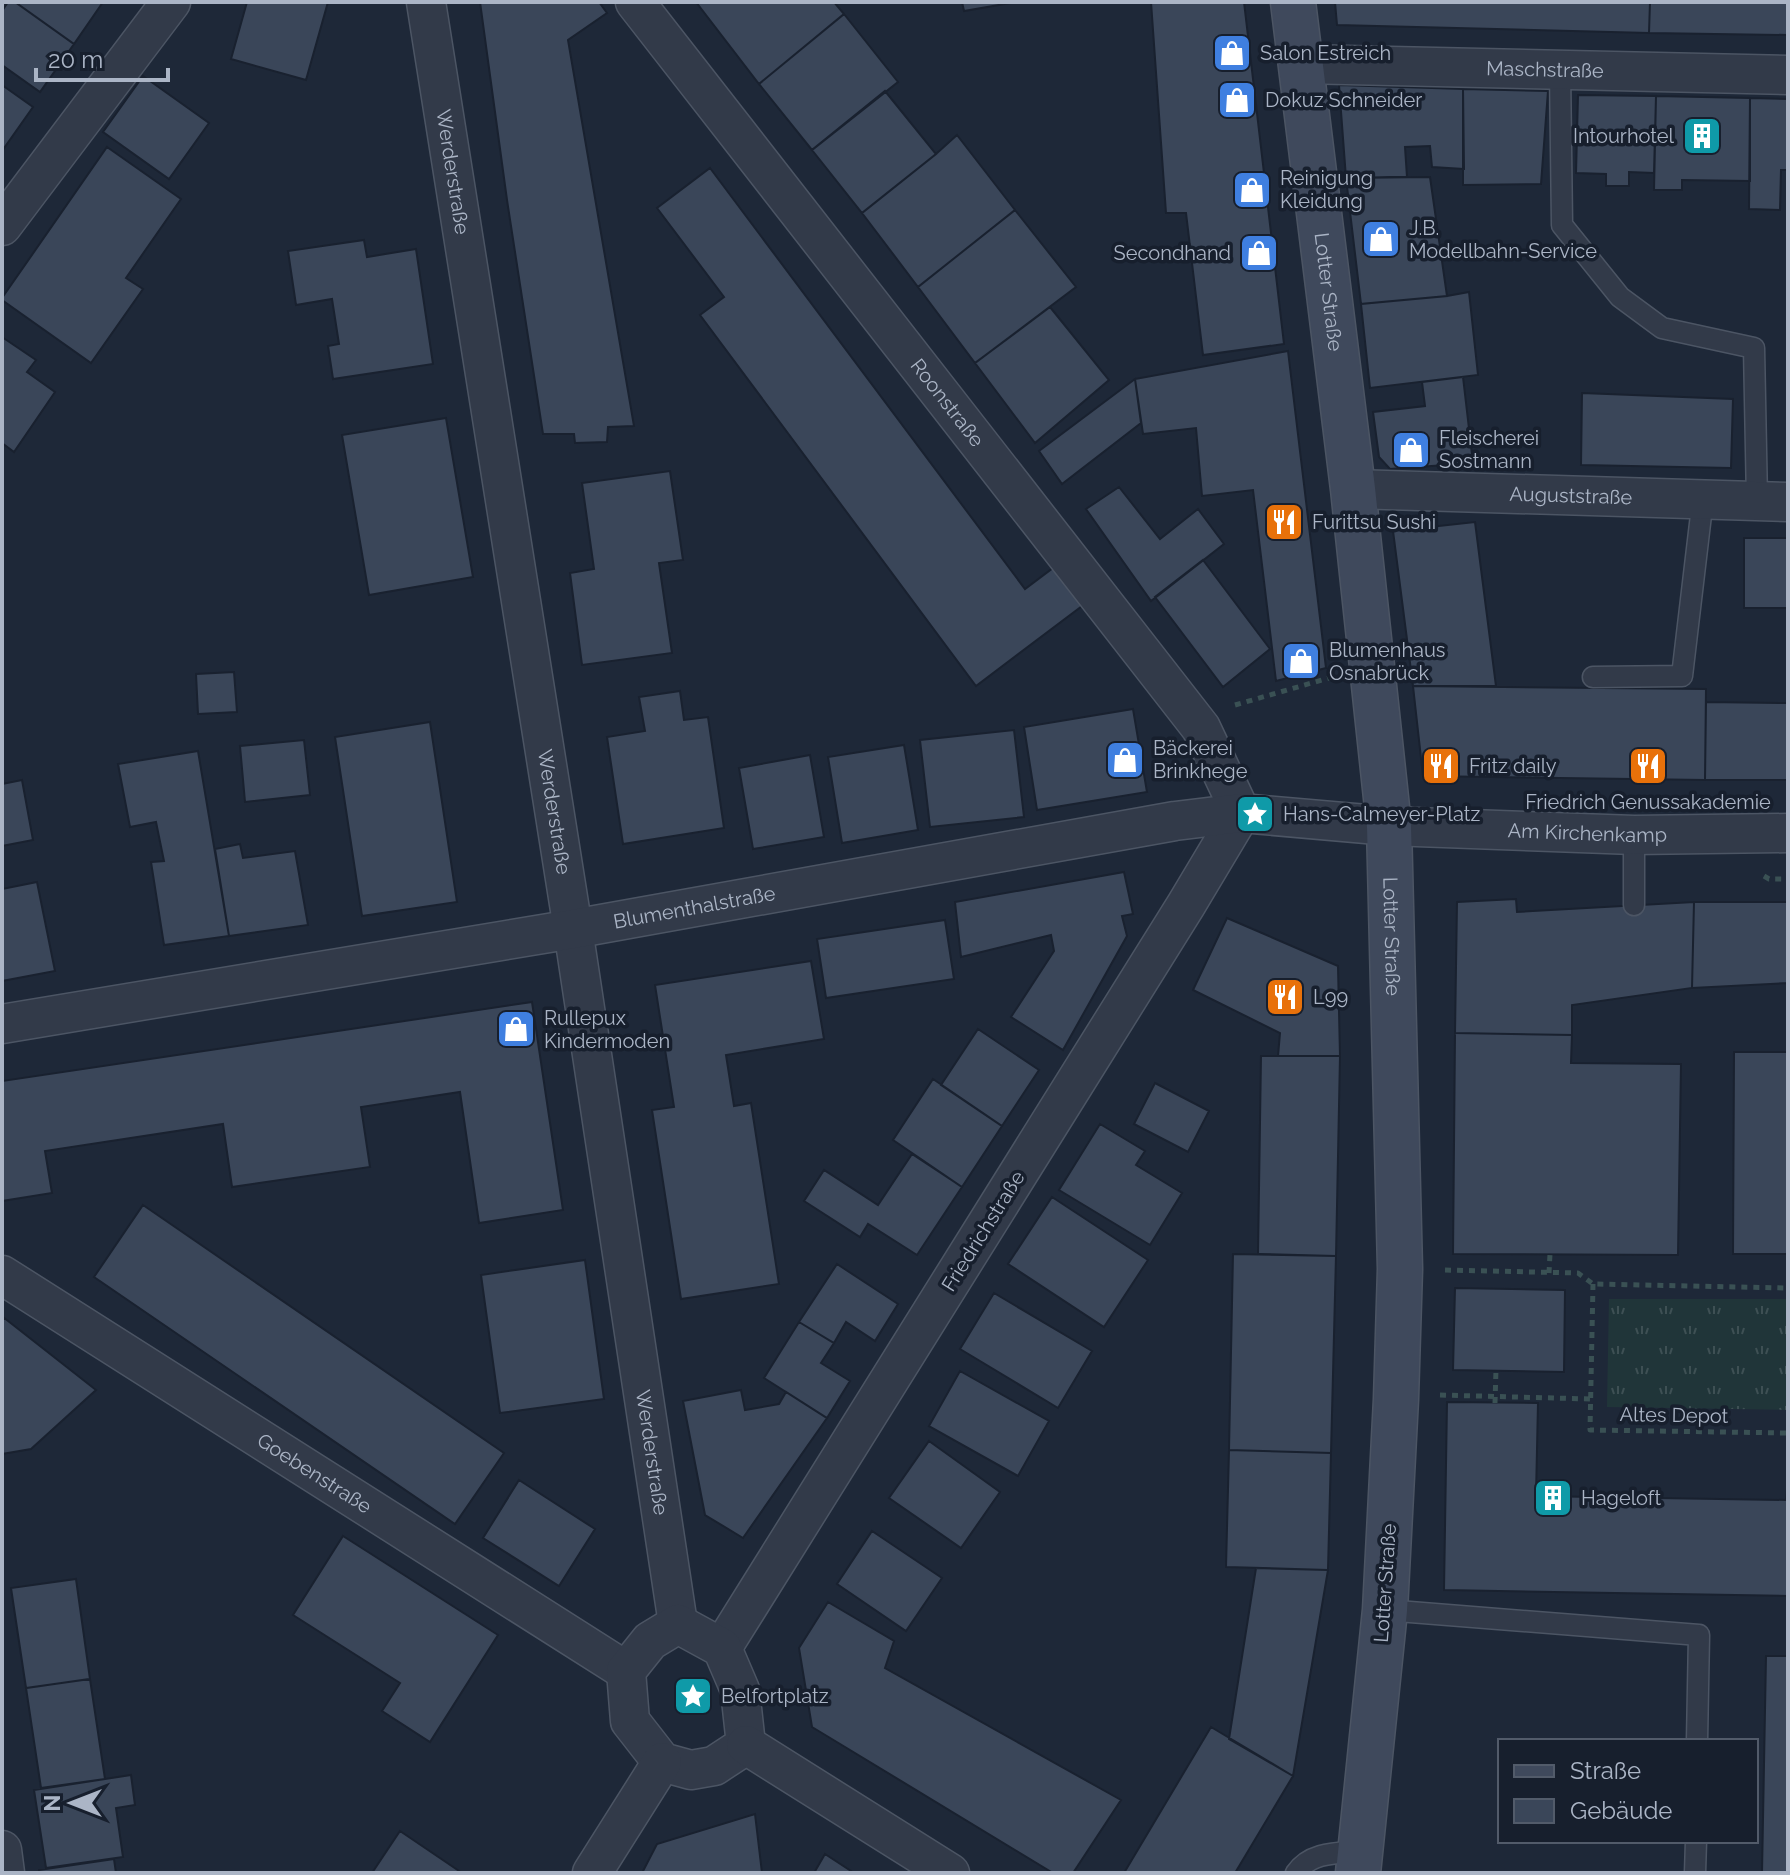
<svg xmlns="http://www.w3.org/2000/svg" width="1790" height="1875" font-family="Raleway,sans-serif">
	<defs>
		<pattern id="grass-tufts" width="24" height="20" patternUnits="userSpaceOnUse" patternTransform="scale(2)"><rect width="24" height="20" fill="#203539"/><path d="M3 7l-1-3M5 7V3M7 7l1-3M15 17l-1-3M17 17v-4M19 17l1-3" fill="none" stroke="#3e5054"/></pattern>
	</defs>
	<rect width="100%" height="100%" fill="#1e2838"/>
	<path fill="url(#grass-tufts)" d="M1609,1299H1788V1410L1607,1407Z"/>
	<path fill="#3a4659" stroke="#19212f" stroke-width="2" d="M8,2H15L74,44L40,92L2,65V11Z
		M15,2H103L74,44Z
		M247,2H328L306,80L231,59Z
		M480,2H599L607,13L568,40L634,426L608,427L607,442L575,443L574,434H543L507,200Z
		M696,2H834L844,14L759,84Z
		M962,2H1016L964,11Z
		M1151,2H1244L1284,344L1203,355L1186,213H1166Z
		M1335,2H1650L1649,33L1337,25Z
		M1650,2H1788V35L1649,33Z
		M844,14L898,82L812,150L759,84Z
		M143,76L209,123L169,179L103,132Z
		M2,85L33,107L2,151Z
		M1339,85L1463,89L1464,169L1432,167L1430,146L1405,147L1407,177L1346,178Z
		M1463,89L1548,91L1541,184L1463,185Z
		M885,91L936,154L862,213L812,150Z
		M1578,95L1656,96L1654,173L1629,172V186H1606V174L1576,173Z
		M1656,96L1750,98V181L1682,180V190H1654Z
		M1750,98L1788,99V170H1781L1780,210L1749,209Z
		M957,135L1015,210L918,287L862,213L936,154Z
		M107,147L181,199L126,278L143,289L91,363L2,300V298Z
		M710,168L1025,589L1061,562L1090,600L976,686L700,315L724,297L657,208Z
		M1430,177L1447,296L1361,304L1346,178Z
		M1015,210L1076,287L975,363L918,287Z
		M364,240L367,257L416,249L433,364L333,379L328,346L339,344L332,299L296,305L288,251Z
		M1469,292L1478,375L1370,388L1361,304L1447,296Z
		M1050,307L1109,380L1035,443L975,363Z
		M2,337L36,360L27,372L55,392L14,452L2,443Z
		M1288,351L1326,668L1276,681L1253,490L1202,496L1196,428L1143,434L1135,379Z
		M1463,377L1473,463L1390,469L1379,457L1373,412L1425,406L1422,382Z
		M1135,379L1141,423L1062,484L1039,451Z
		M1582,393L1733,399L1731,468L1581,465Z
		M446,418L473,577L369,595L342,435Z
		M670,471L683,560L659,563L672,653L582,665L570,573L594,569L582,483Z
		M1119,487L1160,539L1198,509L1224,544L1151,601L1086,509Z
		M1475,522L1496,686H1413L1393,531Z
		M1744,538H1788V608H1744Z
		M1203,560L1270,649L1223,687L1155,597Z
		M234,672L237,712L198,714L196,674Z
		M1413,686L1706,689L1705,780L1423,776Z
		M680,691L684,720L708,717L724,828L623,844L607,737L645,731L639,697Z
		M1706,702L1788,703V780H1705Z
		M1133,709L1147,792L1037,810L1024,727Z
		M430,722L457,902L362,916L335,737Z
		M1014,730L1024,817L930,827L920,740Z
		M304,740L310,795L245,802L240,746Z
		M904,745L918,830L842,843L828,757Z
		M198,751L229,936L164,945L151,862L164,861L156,822L130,827L118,764Z
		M810,755L824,837L753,849L739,768Z
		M22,780L33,840L2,846V784Z
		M240,844L243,858L295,851L308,925L229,936L215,849Z
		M1124,872L1133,914L1122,916L1127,936L1063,1050L1011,1017L1054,951L1051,935L961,957L955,902Z
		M37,882L55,971L2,981V889Z
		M1516,899L1517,912L1694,902L1692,988L1572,1005V1035L1455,1033L1457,902Z
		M1694,902H1788V983L1692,988Z
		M1227,918L1338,966L1340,1056H1278L1280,1033L1193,990Z
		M945,920L954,979L826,998L817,939Z
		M811,961L824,1039L726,1055L734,1106L751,1103L779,1284L681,1299L652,1110L674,1107L655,985Z
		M532,1002L563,1210L479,1223L460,1092L361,1107L370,1167L232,1187L223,1124L45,1151L52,1193L2,1201V1081Z
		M978,1029L1039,1070L1002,1126L941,1085Z
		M1455,1033L1572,1035L1571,1063L1681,1064L1678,1255L1453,1254Z
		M1734,1052H1788V1254H1733Z
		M1261,1056H1340L1336,1256L1258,1254Z
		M933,1079L1002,1126L962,1187L893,1140Z
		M1155,1083L1209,1111L1188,1152L1134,1124Z
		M1100,1124L1145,1151L1136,1165L1182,1193L1150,1245L1059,1190Z
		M912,1154L962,1187L917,1255L868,1224L860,1237L804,1201L824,1170L878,1205Z
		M1052,1197L1148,1260L1104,1327L1008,1264Z
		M143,1205L504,1453L455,1524L94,1277Z
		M1233,1254L1336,1256L1331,1453L1229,1450Z
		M585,1260L604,1399L500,1413L481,1275Z
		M837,1264L898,1304L875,1341L846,1322L834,1343L799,1322Z
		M1455,1288L1565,1290L1564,1372L1453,1370Z
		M994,1293L1092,1351L1058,1408L960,1349Z
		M3,1317L96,1390L31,1449L2,1454Z
		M799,1322L834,1343L821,1363L850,1381L827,1418L764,1378Z
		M960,1371L1049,1421L1018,1476L929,1426Z
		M741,1390L745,1410L779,1404L786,1392L827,1418L743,1538L705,1515L683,1401Z
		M1447,1402L1538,1403L1536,1496L1786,1500L1788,1479V1596L1444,1590Z
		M929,1441L1000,1492L961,1548L889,1498Z
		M1229,1450L1331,1453L1328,1570L1226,1567Z
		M519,1480L595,1529L559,1586L483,1538Z
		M872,1531L942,1578L906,1631L837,1584Z
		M343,1536L498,1635L430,1742L382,1711L400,1683L293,1615Z
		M1256,1568L1328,1570L1293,1776L1229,1739Z
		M76,1579L90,1679L26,1688L11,1588Z
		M828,1602L894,1641L885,1668L1121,1800L1073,1873H1053L812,1727L799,1648Z
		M1766,1656H1788V1873H1762Z
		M90,1679L105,1779L41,1788L26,1688Z
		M1211,1727L1293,1776L1235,1873H1124Z
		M131,1775L135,1805L116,1808L123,1857L46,1868L34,1790Z
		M755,1814L762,1873H642L657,1844Z
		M400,1831L462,1873H372Z
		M825,1854L854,1873H814Z
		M114,1859L116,1873H39V1870Z"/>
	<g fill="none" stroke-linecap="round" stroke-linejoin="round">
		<defs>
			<path id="lane" d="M1560,69L1562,225L1620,297L1662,328L1754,348L1757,501
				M1593,677L1682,676L1703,498
				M1634,905V835
				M1385,1610L1699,1635L1697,1741
				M1296,1873C1310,1852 1337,1853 1360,1851
				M1695,1873L1696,1841"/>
			<g id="street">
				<path id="s1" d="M426,2L573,929L678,1624"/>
				<path id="s2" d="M635,2L1201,728L1241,813L1186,905L722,1648"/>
				<path id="s3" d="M1301,64L1788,75"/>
				<path d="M2,226L171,2"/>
				<path id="s4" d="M1353,489L1788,502"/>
				<path id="s5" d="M2,1024L573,929L1175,821L1241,813L1389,826L1634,835L1788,833"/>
				<path id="s6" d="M2,1275L626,1671"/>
				<path d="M678,1624L722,1648L740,1690L746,1745L714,1766L691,1770L662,1762L630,1721L626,1671L650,1641Z"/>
				<path d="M746,1745L950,1873"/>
				<path d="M2,1850L5,1873"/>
				<path d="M592,1873L662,1762"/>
			</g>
			<g id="secondary">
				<path id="s7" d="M1293,2L1353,489L1389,826L1400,1269L1396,1399L1385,1610L1358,1873"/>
			</g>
		</defs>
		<use href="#lane" stroke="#4c5564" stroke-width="23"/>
		<use href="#street" stroke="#4c5564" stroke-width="41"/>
		<use href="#secondary" stroke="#4c5564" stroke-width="47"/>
		<path stroke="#3a5154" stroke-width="5" stroke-dasharray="6 6" stroke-linecap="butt" d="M1235,705L1329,678
			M1764,876L1769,879H1788
			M1445,1270L1578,1273L1593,1284L1788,1288
			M1549,1273L1550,1254
			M1593,1284L1590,1430L1788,1433
			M1440,1395L1591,1399"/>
		<use href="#lane" stroke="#323a49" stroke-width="20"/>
		<use href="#street" stroke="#323a49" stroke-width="38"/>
		<use href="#secondary" stroke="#3f495c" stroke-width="44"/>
		<path stroke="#3a5154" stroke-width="5" stroke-dasharray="6 6" stroke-linecap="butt" d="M1495,1403L1496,1369"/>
	</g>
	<defs>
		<symbol id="shop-square" viewBox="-11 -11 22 22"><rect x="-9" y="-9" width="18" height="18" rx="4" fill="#3f7fe0" stroke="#171f2d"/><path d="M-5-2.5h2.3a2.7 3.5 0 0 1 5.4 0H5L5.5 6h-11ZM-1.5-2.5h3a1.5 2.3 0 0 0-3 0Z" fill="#fff"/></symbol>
		<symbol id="building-square" viewBox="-11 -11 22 22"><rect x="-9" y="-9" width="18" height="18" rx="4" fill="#0f9aa8" stroke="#171f2d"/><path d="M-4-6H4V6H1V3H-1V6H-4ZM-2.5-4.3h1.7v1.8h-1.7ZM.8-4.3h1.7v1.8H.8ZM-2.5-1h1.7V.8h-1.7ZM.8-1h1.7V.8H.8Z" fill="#fff"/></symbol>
		<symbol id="restaurant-square" viewBox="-11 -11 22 22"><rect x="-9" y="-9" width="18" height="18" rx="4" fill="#e8710a" stroke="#171f2d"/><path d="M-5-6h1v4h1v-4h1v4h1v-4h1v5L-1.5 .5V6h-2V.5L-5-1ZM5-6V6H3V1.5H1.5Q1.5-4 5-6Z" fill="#fff"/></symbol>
		<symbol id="sight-square" viewBox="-11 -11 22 22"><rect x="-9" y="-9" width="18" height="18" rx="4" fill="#0f9aa8" stroke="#171f2d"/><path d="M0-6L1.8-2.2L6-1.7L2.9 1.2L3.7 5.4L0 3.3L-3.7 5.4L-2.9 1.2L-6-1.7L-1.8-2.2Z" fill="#fff"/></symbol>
	</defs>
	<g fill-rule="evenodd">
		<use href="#shop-square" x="1210" y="31" width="44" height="44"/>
		<use href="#shop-square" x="1215" y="78" width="44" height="44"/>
		<use href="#building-square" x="1680" y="114" width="44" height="44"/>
		<use href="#shop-square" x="1230" y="168" width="44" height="44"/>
		<use href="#shop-square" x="1359" y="217" width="44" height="44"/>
		<use href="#shop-square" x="1237" y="231" width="44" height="44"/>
		<use href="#shop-square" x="1389" y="428" width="44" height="44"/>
		<use href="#restaurant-square" x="1262" y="500" width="44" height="44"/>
		<use href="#shop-square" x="1279" y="639" width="44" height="44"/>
		<use href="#shop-square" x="1103" y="738" width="44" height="44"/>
		<use href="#restaurant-square" x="1419" y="744" width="44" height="44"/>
		<use href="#restaurant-square" x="1626" y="744" width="44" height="44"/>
		<use href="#sight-square" x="1233" y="792" width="44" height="44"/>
		<use href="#restaurant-square" x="1263" y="975" width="44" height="44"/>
		<use href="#shop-square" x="494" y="1007" width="44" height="44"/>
		<use href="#building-square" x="1531" y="1476" width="44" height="44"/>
		<use href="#sight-square" x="671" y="1674" width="44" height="44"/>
	</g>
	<g text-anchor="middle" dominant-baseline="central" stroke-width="7" stroke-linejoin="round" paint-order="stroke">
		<g font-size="20" fill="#abb5c6" stroke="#171f2d" text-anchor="start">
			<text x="1260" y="53">Salon Estreich</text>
			<text x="1265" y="100">Dokuz Schneider</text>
			<text x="1674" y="136" text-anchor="end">Intourhotel</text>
			<text x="1280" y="178">Reinigung<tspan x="1280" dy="23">Kleidung</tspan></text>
			<text x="1409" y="228">J.B.<tspan x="1409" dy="23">Modellbahn-Service</tspan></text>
			<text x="1231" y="253" text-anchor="end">Secondhand</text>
			<text x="1439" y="438">Fleischerei<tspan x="1439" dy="23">Sostmann</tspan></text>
			<text x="1312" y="522">Furittsu Sushi</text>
			<text x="1329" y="650">Blumenhaus<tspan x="1329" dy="23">Osnabrück</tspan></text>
			<text x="1153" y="748">Bäckerei<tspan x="1153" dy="23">Brinkhege</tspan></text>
			<text x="1469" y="766">Fritz daily</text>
			<text x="1648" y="802" text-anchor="middle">Friedrich Genussakademie</text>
			<text x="1283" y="814">Hans-Calmeyer-Platz</text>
			<text x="1313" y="997">L99</text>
			<text x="544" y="1018">Rullepux<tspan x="544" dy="23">Kindermoden</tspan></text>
			<text x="1581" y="1498">Hageloft</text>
			<text x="721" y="1696">Belfortplatz</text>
		</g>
		<g font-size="20" fill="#abb5c6" stroke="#171f2d">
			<text stroke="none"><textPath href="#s3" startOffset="244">Maschstraße</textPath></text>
			<text stroke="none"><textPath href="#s1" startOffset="172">Werderstraße</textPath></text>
			<text stroke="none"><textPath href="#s7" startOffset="292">Lotter Straße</textPath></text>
			<text stroke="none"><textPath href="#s2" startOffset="508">Roonstraße</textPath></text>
			<text stroke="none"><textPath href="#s4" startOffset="218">Auguststraße</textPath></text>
			<text stroke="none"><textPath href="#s1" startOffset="820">Werderstraße</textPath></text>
			<text stroke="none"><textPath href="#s5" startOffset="1604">Am Kirchenkamp</textPath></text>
			<text stroke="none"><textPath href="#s5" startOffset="702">Blumenthalstraße</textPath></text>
			<text stroke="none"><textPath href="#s7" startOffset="940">Lotter Straße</textPath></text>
			<text transform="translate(983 1231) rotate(-58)">Friedrichstraße</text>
			<text transform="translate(1674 1415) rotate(1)">Altes Depot</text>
			<text stroke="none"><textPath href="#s1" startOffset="1468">Werderstraße</textPath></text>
			<text stroke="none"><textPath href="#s6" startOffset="370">Goebenstraße</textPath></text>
			<text transform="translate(1385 1583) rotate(-86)">Lotter Straße</text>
		</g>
	</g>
	<rect width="1790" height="1875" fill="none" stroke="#abb5c6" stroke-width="8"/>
	<rect x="1498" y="1739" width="260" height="104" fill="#171f2d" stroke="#525b6a" stroke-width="2"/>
	<rect x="1514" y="1765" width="40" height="12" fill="#3f495c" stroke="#525b6a" stroke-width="2"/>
	<text x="1570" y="1779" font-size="24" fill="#abb5c6">Straße</text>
	<rect x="1514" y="1799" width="40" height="24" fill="#3a4659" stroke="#525b6a" stroke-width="2"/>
	<text x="1570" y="1819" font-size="24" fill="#abb5c6">Gebäude</text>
	<g transform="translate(72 1803) rotate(270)" stroke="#171f2d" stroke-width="6" paint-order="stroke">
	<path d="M0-6L14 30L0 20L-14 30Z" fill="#abb5c6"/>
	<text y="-12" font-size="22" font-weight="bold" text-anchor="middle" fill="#abb5c6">N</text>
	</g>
	<path d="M36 68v12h132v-12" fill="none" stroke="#abb5c6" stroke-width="4"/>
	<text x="48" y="68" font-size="24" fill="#abb5c6" stroke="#171f2d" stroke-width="6" paint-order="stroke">20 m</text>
</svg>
